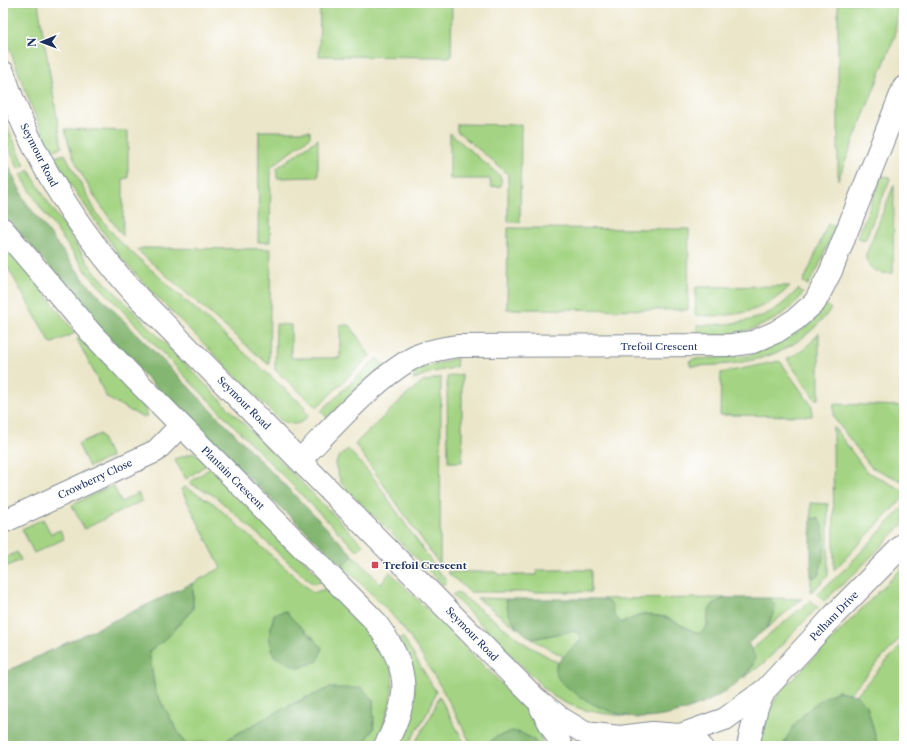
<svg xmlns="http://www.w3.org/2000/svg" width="907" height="749" font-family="'Libre Caslon Text',serif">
	<rect width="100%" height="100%" fill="#fff"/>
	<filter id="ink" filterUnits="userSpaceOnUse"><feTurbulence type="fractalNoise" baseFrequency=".025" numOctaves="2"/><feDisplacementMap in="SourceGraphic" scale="8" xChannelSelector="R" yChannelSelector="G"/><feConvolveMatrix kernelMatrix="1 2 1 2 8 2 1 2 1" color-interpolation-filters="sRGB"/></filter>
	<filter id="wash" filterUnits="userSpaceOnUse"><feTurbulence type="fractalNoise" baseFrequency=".012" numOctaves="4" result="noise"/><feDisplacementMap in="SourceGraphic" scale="16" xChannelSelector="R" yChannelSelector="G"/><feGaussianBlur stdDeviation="0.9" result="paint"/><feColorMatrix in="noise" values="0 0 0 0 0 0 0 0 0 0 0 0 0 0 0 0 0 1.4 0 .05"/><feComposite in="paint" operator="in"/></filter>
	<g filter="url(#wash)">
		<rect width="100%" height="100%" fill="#ebe6c9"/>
		<path fill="#a4d483" stroke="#608270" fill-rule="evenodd" d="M3,3H38L62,147L52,151L34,113L7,42L3,25Z
			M320,3H452L451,57L319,56Z
			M838,3H898L895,36L838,180Z
			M3,118L25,165L18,168L3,133Z
			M457,124L521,125L520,222H508V174L457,131Z
			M65,129L128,131V178L123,179V236C99,204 73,169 65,129Z
			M259,131H310V137L271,167L270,242H258Z
			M450,133L501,177V186L491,187L490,179H450Z
			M318,139V177L277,178V168Z
			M65,154L97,214L119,241L305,407L304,410L309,415C300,426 293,426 280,420L154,294L122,259L73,188L55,157Z
			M29,170L47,201L93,270L363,545L357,551L171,362L89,275L40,207L21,175Z
			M882,176L889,177L890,179L865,240L857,238Z
			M894,185L893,273C880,275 865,269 866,254Z
			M828,223L835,226L819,266L808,285L803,282L811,265Z
			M508,228L689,229L688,310L507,309Z
			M3,244L26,268L75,333L53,343L50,342L3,259Z
			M142,248L271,249L269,365L137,250Z
			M790,286C765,313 731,318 695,315L696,287Z
			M798,289L803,293C789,316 757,330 732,334C720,336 709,335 697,336V325C739,324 768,323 798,289Z
			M825,303L831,309C794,358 749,365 691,366L689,361L695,359L748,356L764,350L797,333L813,321Z
			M276,324L291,325V358H340V325H350L370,356L317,407L275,370Z
			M819,333V399H815L787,359L805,349Z
			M79,337C95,353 144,397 147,416L142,417L107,398L77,339Z
			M377,358L384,366L327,418L321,411Z
			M457,358L456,367L426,374L413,380L416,370Z
			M780,361L812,406V416L720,415L721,373Z
			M462,374V462H448L447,377Z
			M441,377L440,565L355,444L404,397L423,382Z
			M834,404L904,406V482L871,467L834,418Z
			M833,426L866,471L904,491V497L834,570Z
			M100,434L111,457L89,467L78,444Z
			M348,449L373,477L437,570L447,581L443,585L341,483L335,464L339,457Z
			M194,453L209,463L186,479L174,459Z
			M213,466L324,581L313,584L215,496L189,483Z
			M113,485L121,502L138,493L142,501L84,529L72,505Z
			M185,487L213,503L313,593L328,588C348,609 379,635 389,661C399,685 386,725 373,746H362L374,728L373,700L306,697L224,741L185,744L155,691L149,651L165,640L193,609V583L221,568L181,489ZM285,611L294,622L314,638L269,637L274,615Z
			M811,503L828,504V576L811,592V579L819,574L818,518L811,519Z
			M904,506V523L855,573L824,601L817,594L844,570Z
			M43,519L51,534L60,530L64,539L34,553L22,529Z
			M17,552L21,560L3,568V559Z
			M353,555L381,584L390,572L523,705L535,723L544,746H539L533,739L496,737L485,746H472C453,707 431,668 406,632C388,608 364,587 343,566Z
			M904,566V634L850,693L838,691L787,737L783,746H762L761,732L764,719L780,692Z
			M537,570H591V592H470L447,572H495L501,575H537Z
			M457,592L527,645L559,663L556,665L597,706L632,717C601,713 573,712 548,692L452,595Z
			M477,598L506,599C507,611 511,619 518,629Z
			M725,598L713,604L708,612L707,627L699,634L665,617L643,614L621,623L614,615L612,605L603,599Z
			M769,598L802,599L767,628L776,606Z
			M811,600L818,607L765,662L744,678C752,668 757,662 751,650Z
			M572,631L580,633L581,640L564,657L532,639Z
			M403,637L436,692L429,710L407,746H398C407,727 419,699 413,677C410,665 404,652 399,639Z
			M904,642V746H878L867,706L856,695Z
			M439,696L466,746H413L432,714Z"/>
		<path fill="#83b671" stroke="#4f7268" d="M3,154L25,201L85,281L353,555L343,566C261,488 177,414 102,330C68,292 39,251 3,215Z
			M818,518C829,534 824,556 819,574L811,579V519Z
			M193,583V609L165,640L149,651L155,691L185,744L224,741L284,708L329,688H362L373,700L374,728L362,746H3V673Z
			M725,598H769L776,606L767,628L748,643L755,657C746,694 666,724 631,717C609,712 586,703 570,689C563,684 554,678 556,667C558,660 575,646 581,641L580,633L572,631L532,639C517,629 507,618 506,599H603L612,605L614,615L621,623L643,614L665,617L699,634L707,627C708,610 708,606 725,598Z
			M286,611C296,625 311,634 322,648L318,661L299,668L274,656L269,637L274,614Z
			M838,691L856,695L867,706L878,746H783C794,720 812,702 838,691Z
			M512,731C524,733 531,737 539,746H485L496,737Z"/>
	</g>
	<g filter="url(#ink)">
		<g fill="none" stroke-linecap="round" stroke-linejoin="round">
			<defs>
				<path id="minor" d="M3,72C31,157 79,232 138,297L535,698L562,719L585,733L620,737
					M3,229L93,335L135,379L373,619C409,666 413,693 385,746
					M300,460C331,429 380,373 419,355C432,350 444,348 458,346L732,345L753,342L776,332L796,319L815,302L831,271L904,87
					M3,522L156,451L180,426
					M541,708L558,738L561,746
					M680,735L725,719L766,689L835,614L904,544
					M609,745L620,737L652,733L680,735L701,746
					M748,746L757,707L765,690"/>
			</defs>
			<use href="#minor" stroke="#838a94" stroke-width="24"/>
			<use href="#minor" stroke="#fff" stroke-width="22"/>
		</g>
	</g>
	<rect fill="#d1495b" stroke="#fff" stroke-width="1.5" x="371" y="561" width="8" height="8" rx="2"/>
	<g text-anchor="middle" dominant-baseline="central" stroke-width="3" stroke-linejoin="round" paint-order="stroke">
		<g font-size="10" fill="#1b2f5e" stroke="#fff">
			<text transform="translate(39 155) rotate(63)">Seymour Road</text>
			<text x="659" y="346">Trefoil Crescent</text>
			<text transform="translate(244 403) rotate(45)">Seymour Road</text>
			<text transform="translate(233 478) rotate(45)">Plantain Crescent</text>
			<text transform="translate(95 479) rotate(-25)">Crowberry Close</text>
			<text transform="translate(834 616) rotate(-46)">Pelham Drive</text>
			<text transform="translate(472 634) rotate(46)">Seymour Road</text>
		</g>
		<g font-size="10" font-weight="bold" fill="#1b2f5e" stroke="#fff" text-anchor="start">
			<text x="383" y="565">Trefoil Crescent</text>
		</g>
	</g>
	<rect width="907" height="749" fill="none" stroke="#fff" stroke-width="16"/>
	<g transform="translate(42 42) rotate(269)" stroke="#ffffff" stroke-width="3" paint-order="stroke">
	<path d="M0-3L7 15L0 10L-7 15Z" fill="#1b2f5e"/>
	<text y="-6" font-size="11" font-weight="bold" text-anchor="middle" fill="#1b2f5e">N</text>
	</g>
</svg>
